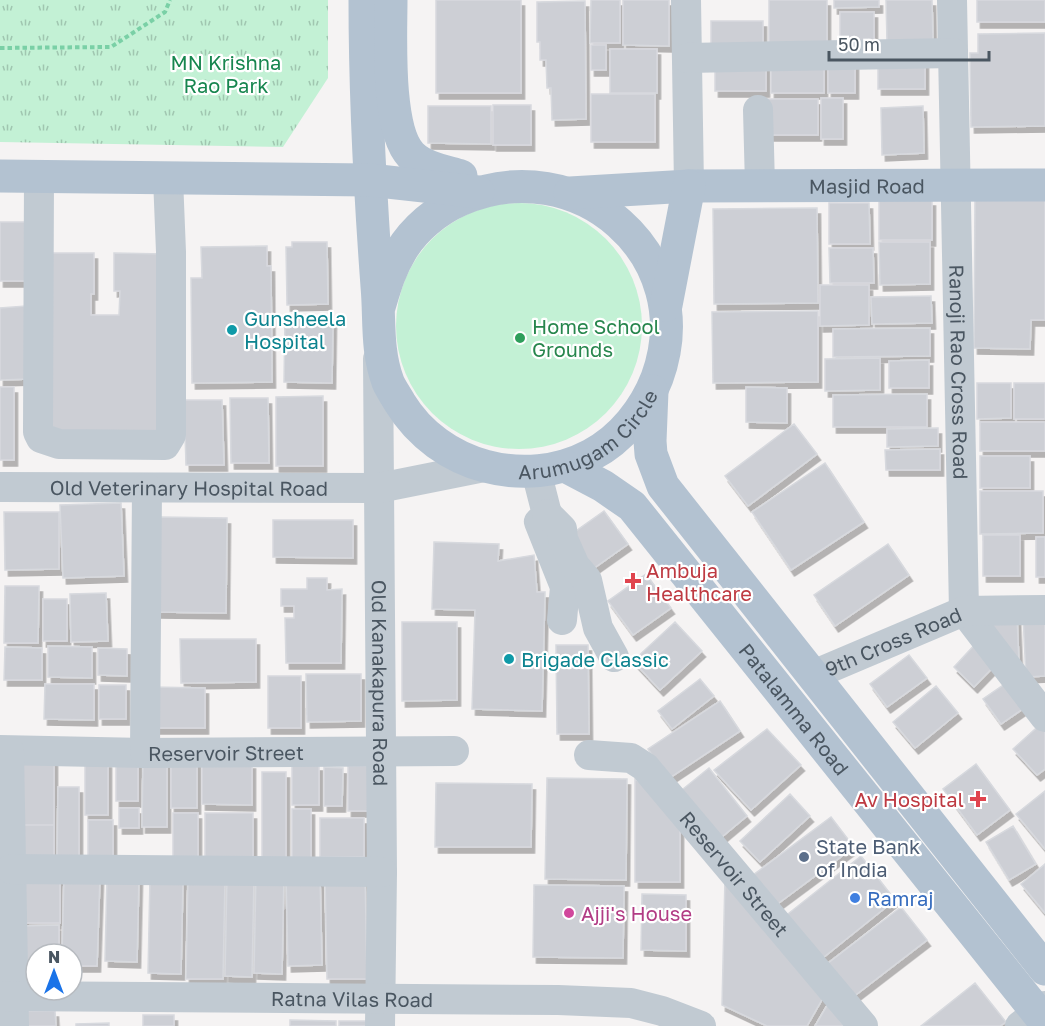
<svg xmlns="http://www.w3.org/2000/svg" width="1045" height="1026" font-family="'Golos Text',sans-serif">
	<defs>
		<pattern id="park-tufts" width="24" height="20" patternUnits="userSpaceOnUse" patternTransform="scale(1.5)"><rect width="24" height="20" fill="#c3f1d5"/><path d="M3 7l-1-3M5 7V3M7 7l1-3M15 17l-1-3M17 17v-4M19 17l1-3" fill="none" stroke="#a0c6b0"/></pattern>
		<filter id="shadow"><feDropShadow dx="3.5" dy="6" stdDeviation="0" flood-color="#0004"/></filter>
	</defs>
	<rect width="100%" height="100%" fill="#f5f3f3"/>
	<path fill="url(#park-tufts)" d="M0,0H328V78L283,147L0,142Z"/>
	<path fill="#c3f1d5" d="M396 326a123 123 0 1 1 246 0a123 123 0 1 1-246 0Z"/>
	<path fill="#cdcfd5" stroke="#d7d9de" stroke-width="1.5" filter="url(#shadow)" d="M436,0H521V93H436Z
		M591,0H620V43H590Z
		M623,0H669V46L623,45Z
		M769,0H827V45H769Z
		M834,0H879V7L834,8Z
		M886,0H932L933,42L887,43Z
		M977,0H1045V22H977Z
		M585,1L586,119L552,120L551,88H547L546,60H540V42H537V2Z
		M840,12H874V42H840Z
		M711,21H763V49H711Z
		M1045,33V126L971,127L970,53H978V34Z
		M591,45H606V70H591Z
		M610,49H657V93H610Z
		M771,59H824V93H771Z
		M828,59H855V93H828Z
		M878,59H925V89H878Z
		M715,63H766V91H715Z
		M591,94H655V142H591Z
		M821,98H843V139H821Z
		M764,99H818V135H764Z
		M493,105H531V145H493Z
		M428,106H491V144L428,143Z
		M923,106L924,153L882,155L881,108Z
		M975,196L1045,197V320H1031L1030,349L974,348Z
		M879,200H932V240H879Z
		M829,203H869L870,244H829Z
		M817,208L818,303L714,304L713,209Z
		M0,222H25V281H0Z
		M292,242H327L328,304L287,305L286,247H292Z
		M879,242H930V284L880,285Z
		M267,246V266H271L272,382L192,383L191,278H202L201,247Z
		M829,248H873L874,283H830Z
		M49,253H94V294H91V315H119L120,291H114V253L165,254L164,432H48Z
		M820,285H869V325L820,326Z
		M931,296L932,323L872,324L871,297Z
		M26,306L30,379L0,380V308Z
		M818,311V382L713,383L712,312Z
		M285,318H333L332,383L284,382Z
		M930,328V356L833,357V329Z
		M880,358V390L825,391V359Z
		M929,360V388H889V361Z
		M977,383H1011V418L977,419Z
		M1014,383H1045V419H1014Z
		M0,387H14V460H0Z
		M746,387L787,388V423L746,422Z
		M927,394V427H833V395Z
		M323,396V466H276V397Z
		M230,398H268L269,463H231Z
		M184,400H222L224,465H186Z
		M980,422H1045V451H980Z
		M794,424L817,454L748,506L725,476Z
		M938,428V446L887,447V429Z
		M940,449V470H886L885,450Z
		M980,456H1030V488H980Z
		M825,463L864,522L791,570L752,512Z
		M980,491H1043V533L980,534Z
		M121,503L124,576L63,578L60,505Z
		M604,511L628,544L590,571L566,538Z
		M4,512H59V569L5,570Z
		M159,517L227,518L226,613L157,612Z
		M273,520H353V558L273,557Z
		M983,535H1020V576H983Z
		M1036,537H1045V577H1036Z
		M434,542L499,544L498,561L534,555L537,592H545L542,711L472,709L475,610L432,609Z
		M888,544L909,575L835,626L814,595Z
		M646,574L671,608L633,635L608,601Z
		M307,578H327V590L342,589L341,663H286L285,618H294V606H281V589H307Z
		M5,586H39L38,643H4Z
		M106,593L108,641L71,642L70,594Z
		M43,599H67V641H43Z
		M1045,615V676L1026,677L1023,616Z
		M1017,616L1019,663L983,618Z
		M402,622H457V700L402,701Z
		M675,622L702,651L660,690L633,661Z
		M180,639H256V682L181,683Z
		M978,641L999,661L974,687L954,667Z
		M556,645H588L589,734H557Z
		M48,646L92,647V678L48,677Z
		M5,647L42,648V680H4Z
		M98,648L127,649V676L98,675Z
		M909,655L927,678L887,707L870,684Z
		M306,674H361V721L307,722Z
		M268,676H301V728H268Z
		M700,679L714,696L672,729L658,711Z
		M1012,679L1030,704L1001,724L983,699Z
		M45,684H94V720L44,719Z
		M99,685H126V719H99Z
		M936,686L958,713L915,748L893,722Z
		M151,687L205,688V728H150Z
		M720,701L740,731L668,779L648,749Z
		M1043,722L1045,723V769L1037,775L1013,749Z
		M767,729L801,765L751,810L714,770Z
		M21,759H54V825H20Z
		M171,761H197V808H171Z
		M85,762H108V815H85Z
		M116,762H138V801H116Z
		M143,762H167V827H142Z
		M202,763H252V805L202,804Z
		M976,764L1010,810L977,835L943,789Z
		M292,765H319V805H292Z
		M348,766H371L370,811H348Z
		M324,767L343,768L342,806H324Z
		M709,768L747,816L717,841L678,793Z
		M262,772H286V862H262Z
		M547,778L627,779L626,880L545,879Z
		M635,779L680,810V882H635Z
		M436,783L532,784L531,847H435Z
		M58,787H79V861H57Z
		M1045,791V849L1016,814Z
		M790,794L810,816L760,862L740,841Z
		M119,808H139V828H119Z
		M292,809H311V859H292Z
		M173,813H198V859H173Z
		M205,813H253V858L205,857Z
		M831,817L854,847L772,908L749,878Z
		M320,818H364V857H320Z
		M88,820H113V862H88Z
		M20,825H54V861H20Z
		M1013,826L1036,864L1009,880L986,842Z
		M861,856L895,900L819,961L784,917Z
		M1045,864V913L1021,884Z
		M17,873H60V923H17Z
		M256,873H284L282,974L254,973Z
		M365,873L367,979H327L325,874Z
		M107,875L139,876L137,962L105,961Z
		M320,875L322,965L288,966L286,876Z
		M64,876L100,877L97,966H72V954H62Z
		M227,876H254L252,977L225,976Z
		M150,877L183,878L181,974L148,973Z
		M188,877L225,878L223,979H186Z
		M725,877L828,989L807,1026H767L722,1005Z
		M534,885L624,886L623,958L533,957Z
		M642,894L686,895V951L641,950Z
		M901,907L927,940L853,997L827,964Z
		M59,925V954H36V977L19,978L18,926Z
		M975,983L1006,1022L1000,1026H921Z
		M828,1004L844,1026H815Z
		M24,1011H55L56,1026H24Z
		M143,1015H174V1026H143Z
		M290,1020L336,1021V1026H290Z
		M339,1021H367V1026H339Z
		M109,1023V1026H76V1024Z"/>
	<g fill="none" stroke-linecap="round" stroke-linejoin="round">
		<path stroke="#7ad0a6" stroke-width="4" stroke-dasharray="4.5 3" stroke-linecap="butt" d="M0,48L111,47L165,12L170,0"/>
		<g stroke="#c1cad2" stroke-width="30">
			<path d="M686,0L689,186"/>
			<path id="s1" d="M952,0L964,611L1045,717"/>
			<path d="M687,58L953,53"/>
			<path d="M758,110L760,186"/>
			<path d="M39,177L38,432L41,438L59,444L165,445L171,435V252L168,178"/>
			<path id="s2" d="M378,359L382,872L380,1026"/>
			<path d="M536,471L547,514L539,522L565,587L562,620"/>
			<path id="s3" d="M0,487L379,488L484,467"/>
			<path d="M547,514L562,529L563,539L575,566L587,580L598,628L614,657"/>
			<path id="s4" d="M813,675L964,611L1045,610"/>
			<path id="s5" d="M0,750L145,753L454,751"/>
			<path d="M9,751L14,1026"/>
			<path d="M145,753L147,488"/>
			<path id="s6" d="M589,755L631,758L645,767L863,1026"/>
			<path d="M11,869L382,872"/>
			<path id="s7" d="M0,996L558,1000L631,1003L662,1011L701,1026"/>
			<path d="M1020,1026L1045,1006"/>
		</g>
		<g stroke="#b3c2d1" stroke-width="33">
			<path id="s8" d="M365,0C365,95 370,191 377,286C380,319 376,349 388,382C391,389 396,396 400,403C439,467 525,490 591,455C622,439 645,409 657,378C702,255 577,148 460,200C437,210 414,229 401,251C390,269 385,287 379,307"/>
			<path d="M391,0C391,36 386,129 411,155C424,168 444,171 461,176"/>
			<path d="M0,176L370,180L478,192"/>
			<path id="s9" d="M570,193L689,186L1045,185"/>
			<path d="M666,305L689,186"/>
			<path d="M652,391L650,441L651,454L663,486L1045,969"/>
			<path id="s10" d="M565,466L603,486L632,506L1045,1022"/>
		</g>
	</g>
	<g fill="#0f9aa8" stroke="#fff" stroke-width="2">
		<circle cx="232" cy="330" r="6"/>
		<circle cx="509" cy="659" r="6"/>
	</g>
	<circle fill="#2e9e5b" stroke="#fff" stroke-width="2" cx="520" cy="338" r="6"/>
	<g fill="#e0444e" stroke="#fff" stroke-width="2">
		<path d="M630 572h6v6h6v6h-6v6h-6v-6h-6v-6h6z"/>
		<path d="M975 790h6v6h6v6h-6v6h-6v-6h-6v-6h6z"/>
	</g>
	<circle fill="#5c6f8a" stroke="#fff" stroke-width="2" cx="804" cy="857" r="6"/>
	<circle fill="#3f7fe0" stroke="#fff" stroke-width="2" cx="855" cy="898" r="6"/>
	<circle fill="#d1479c" stroke="#fff" stroke-width="2" cx="569" cy="913" r="6"/>
	<g text-anchor="middle" dominant-baseline="central" stroke-width="4.5" stroke-linejoin="round" paint-order="stroke">
		<g font-size="20" fill="#17864f" stroke="#fff">
			<text x="226" y="62">MN Krishna<tspan x="226" dy="23">Rao Park</tspan></text>
		</g>
		<g font-size="20" fill="#4a5661" stroke="#fff">
			<text stroke="none"><textPath href="#s9" startOffset="297">Masjid Road</textPath></text>
			<text stroke="none"><textPath href="#s1" startOffset="372">Ranoji Rao Cross Road</textPath></text>
			<text stroke="none"><textPath href="#s8" startOffset="632">Arumugam Circle</textPath></text>
			<text stroke="none"><textPath href="#s3" startOffset="189">Old Veterinary Hospital Road</textPath></text>
			<text stroke="none"><textPath href="#s4" startOffset="87">9th Cross Road</textPath></text>
			<text stroke="none"><textPath href="#s2" startOffset="324">Old Kanakapura Road</textPath></text>
			<text stroke="none"><textPath href="#s10" startOffset="338">Patalamma Road</textPath></text>
			<text stroke="none"><textPath href="#s5" startOffset="226">Reservoir Street</textPath></text>
			<text stroke="none"><textPath href="#s6" startOffset="198">Reservoir Street</textPath></text>
			<text stroke="none"><textPath href="#s7" startOffset="352">Ratna Vilas Road</textPath></text>
		</g>
		<g font-size="20" fill="#0d838f" stroke="#fff" text-anchor="start">
			<text x="244" y="318">Gunsheela<tspan x="244" dy="23">Hospital</tspan></text>
			<text x="521" y="659">Brigade Classic</text>
		</g>
		<g font-size="20" fill="#27864d" stroke="#fff" text-anchor="start">
			<text x="532" y="326">Home School<tspan x="532" dy="23">Grounds</tspan></text>
		</g>
		<g font-size="20" fill="#be3a42" stroke="#fff" text-anchor="start">
			<text x="646" y="570">Ambuja<tspan x="646" dy="23">Healthcare</tspan></text>
			<text x="964" y="799" text-anchor="end">Av Hospital</text>
		</g>
		<g font-size="20" fill="#4e5e75" stroke="#fff" text-anchor="start">
			<text x="816" y="846">State Bank<tspan x="816" dy="23">of India</tspan></text>
		</g>
		<g font-size="20" fill="#366cbe" stroke="#fff" text-anchor="start">
			<text x="867" y="898">Ramraj</text>
		</g>
		<g font-size="20" fill="#b23c85" stroke="#fff" text-anchor="start">
			<text x="581" y="913">Ajji's House</text>
		</g>
	</g>
	<g transform="translate(54 972)"><circle r="28" fill="#ffffff" stroke="#b7bbc0" stroke-width="1.5"/>
	<path d="M0-4.5L10 22L0 15L-10 22Z" fill="#1a73e8"/>
	<text y="-9" font-size="16" font-weight="bold" text-anchor="middle" fill="#4a5661">N</text>
	</g>
	<path d="M829 51v9h160v-9" fill="none" stroke="#4a5661" stroke-width="3"/>
	<text x="838" y="51" font-size="18" fill="#4a5661" stroke="#ffffff" stroke-width="4.5" paint-order="stroke">50 m</text>
</svg>
